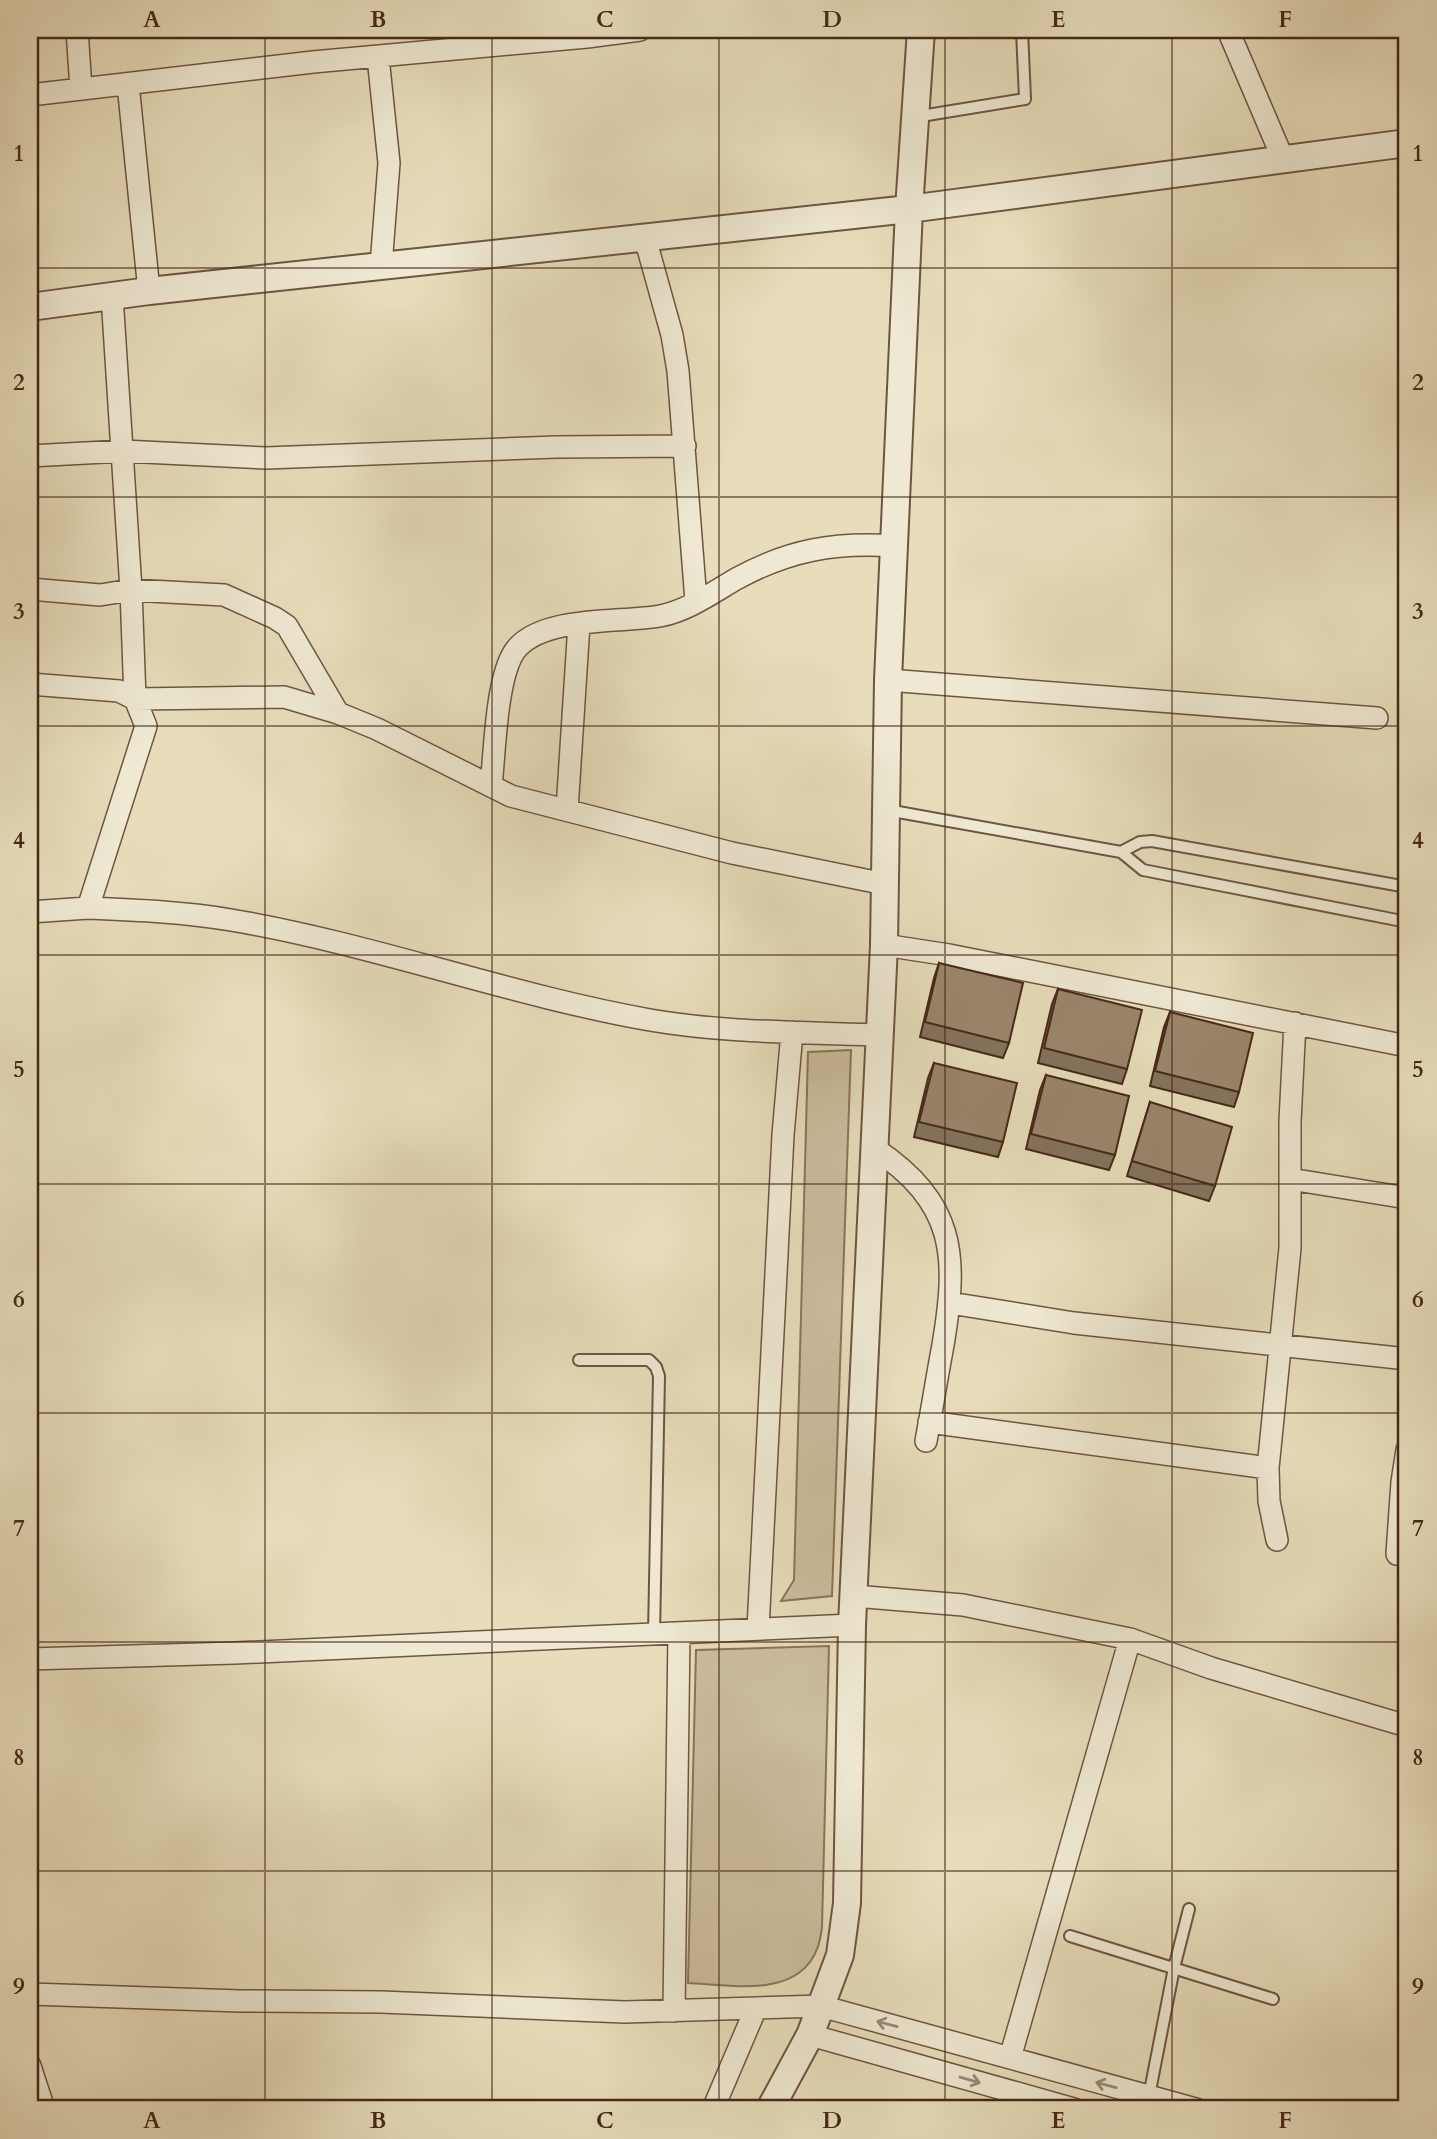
<svg xmlns="http://www.w3.org/2000/svg" width="1437" height="2139" font-family="Cardo,serif">
	<rect width="100%" height="100%" fill="#e7ddbb"/>
	<filter id="stains"><feTurbulence type="fractalNoise" baseFrequency=".00286" numOctaves="4"/><feColorMatrix values="0 0 0 0 .2 0 0 0 0 .09 0 0 0 0 .02 0 0 0 .5 -.17"/></filter>
	<radialGradient id="worn" r=".72"><stop offset=".6" stop-color="#630" stop-opacity="0"/><stop offset="1" stop-color="#630" stop-opacity=".3"/></radialGradient>
	<path fill="#ccbe9f" stroke="#8a735c" stroke-width="2" d="M851,1050L832,1596L781,1601L794,1580L808,1052Z
		M829,1646L822,1927C821,1934 820,1942 817,1949C798,1999 730,1985 688,1983L696,1650Z"/>
	<g fill="none" stroke-linecap="round" stroke-linejoin="round">
		<defs>
			<path id="service" d="M915,117L1025,99L1022,30
				M887,810L1121,852L1143,870L1407,922
				M1121,852L1140,842L1152,841L1407,887
				M579,1360H649L656,1367L659,1376L654,1634
				M1070,1936L1273,1999
				M1149,2096L1174,1968L1189,1909"/>
			<path id="minor" d="M77,30L81,89
				M1228,30L1283,159
				M378,57L389,163L381,266
				M128,84L149,291
				M30,95L313,62L587,37L640,30
				M645,238L672,335L678,371L696,601
				M112,296L131,590L135,699L146,726L88,908C136,910 184,912 231,920C373,944 509,995 650,1020C725,1033 802,1032 878,1035
				M30,456L123,451L266,458L556,447L685,446
				M30,589L100,595L131,590L224,595L275,618L287,626L338,713
				M888,680L1377,718
				M30,684L119,691L135,699L284,697L338,713L377,729L511,796L732,853L885,884
				M491,786C495,752 496,670 518,647C547,616 619,623 660,616C687,611 712,593 736,579C789,550 834,542 894,546
				M567,810L579,624
				M30,912L88,908
				M884,945L949,955L1407,1046
				M874,1148C956,1203 958,1255 943,1345C937,1377 932,1409 926,1441
				M1290,1179L1407,1198
				M950,1303L1074,1323L1407,1359
				M929,1422L1268,1468
				M1277,1540L1269,1501L1268,1468L1290,1248V1121L1295,1023
				M1397,1554L1402,1482L1407,1450
				M854,1596L963,1605L1130,1639L1211,1668L1407,1726
				M758,1629L783,1135L792,1032
				M30,1659L235,1653L852,1625
				M30,1994L240,2001L381,2002L625,2012L821,2006L1196,2109
				M674,2011L679,1633
				M810,2035L1074,2109
				M1010,2058L1130,1639
				M30,2066L44,2109
				M713,2109L756,2008"/>
			<path id="tertiary" d="M30,307L149,291L909,209L1407,143
				M770,2109L810,2035L821,2006L840,1955L847,1903L852,1625L884,945L888,680L909,209L921,30"/>
		</defs>
		<use href="#service" stroke="#6f5541" stroke-width="14"/>
		<use href="#minor" stroke="#6f5541" stroke-width="24"/>
		<use href="#tertiary" stroke="#6f5541" stroke-width="30"/>
		<use href="#service" stroke="#efe9d3" stroke-width="10"/>
		<use href="#minor" stroke="#efe9d3" stroke-width="21"/>
		<use href="#tertiary" stroke="#efe9d3" stroke-width="26"/>
	</g>
	<path fill="#84735e" stroke="#472818" stroke-width="2" d="M939,963L1009,1043L1003,1058L920,1037L934,978Z
		M1058,989L1127,1069L1122,1084L1038,1063L1052,1004Z
		M1170,1012L1239,1092L1234,1107L1150,1086L1164,1027Z
		M934,1063L1003,1142L998,1157L914,1137L928,1078Z
		M1046,1075L1115,1155L1109,1170L1026,1149L1040,1090Z
		M1150,1102L1215,1186L1209,1201L1127,1176Z"/>
	<path fill="#9a866d" stroke="#472818" stroke-width="2" d="M939,963L1023,983L1009,1043L925,1022Z
		M1058,989L1142,1010L1127,1069L1044,1048Z
		M1170,1012L1253,1033L1239,1092L1155,1071Z
		M934,1063L1017,1083L1003,1142L919,1122Z
		M1046,1075L1129,1096L1115,1155L1031,1134Z
		M1150,1102L1232,1127L1215,1186L1132,1161Z"/>
	<defs><path id="oneway-shaft" d="M-6 0H5M1.5-3L5.5 0L1.5 3" fill="none" stroke-width="1.6" stroke-linecap="round" stroke-linejoin="round" transform="scale(1.75)"/></defs>
	<g stroke="#9b8876">
		<use href="#oneway-shaft" transform="translate(887 2024) rotate(-165)"/>
		<use href="#oneway-shaft" transform="translate(970 2080) rotate(16)"/>
		<use href="#oneway-shaft" transform="translate(1106 2085) rotate(-165)"/>
	</g>
	<path fill="none" stroke="#472818" stroke-width="2" stroke-opacity="0.55" d="M265,30V2109M492,30V2109M719,30V2109M945,30V2109M1172,30V2109M30,268H1407M30,497H1407M30,726H1407M30,955H1407M30,1184H1407M30,1413H1407M30,1642H1407M30,1871H1407"/>
	<rect width="1437" height="2139" fill="none" stroke="#e7ddbb" stroke-width="77"/>
	<rect x="38" y="38" width="1360" height="2062" fill="none" stroke="#472818" stroke-width="2.5"/>
	<g font-size="23" text-anchor="middle" font-weight="bold" fill="#472818">
		<text x="152" y="27">A</text>
		<text x="378" y="27">B</text>
		<text x="605" y="27">C</text>
		<text x="832" y="27">D</text>
		<text x="1058" y="27">E</text>
		<text x="1285" y="27">F</text>
		<text x="19" y="161">1</text>
		<text x="1418" y="161">1</text>
		<text x="19" y="390">2</text>
		<text x="1418" y="390">2</text>
		<text x="19" y="619">3</text>
		<text x="1418" y="619">3</text>
		<text x="19" y="848">4</text>
		<text x="1418" y="848">4</text>
		<text x="19" y="1077">5</text>
		<text x="1418" y="1077">5</text>
		<text x="19" y="1307">6</text>
		<text x="1418" y="1307">6</text>
		<text x="19" y="1536">7</text>
		<text x="1418" y="1536">7</text>
		<text x="19" y="1765">8</text>
		<text x="1418" y="1765">8</text>
		<text x="19" y="1994">9</text>
		<text x="1418" y="1994">9</text>
		<text x="152" y="2128">A</text>
		<text x="378" y="2128">B</text>
		<text x="605" y="2128">C</text>
		<text x="832" y="2128">D</text>
		<text x="1058" y="2128">E</text>
		<text x="1285" y="2128">F</text>
	</g>
	<rect width="100%" height="100%" filter="url(#stains)"/>
	<rect width="100%" height="100%" fill="url(#worn)"/>
</svg>
